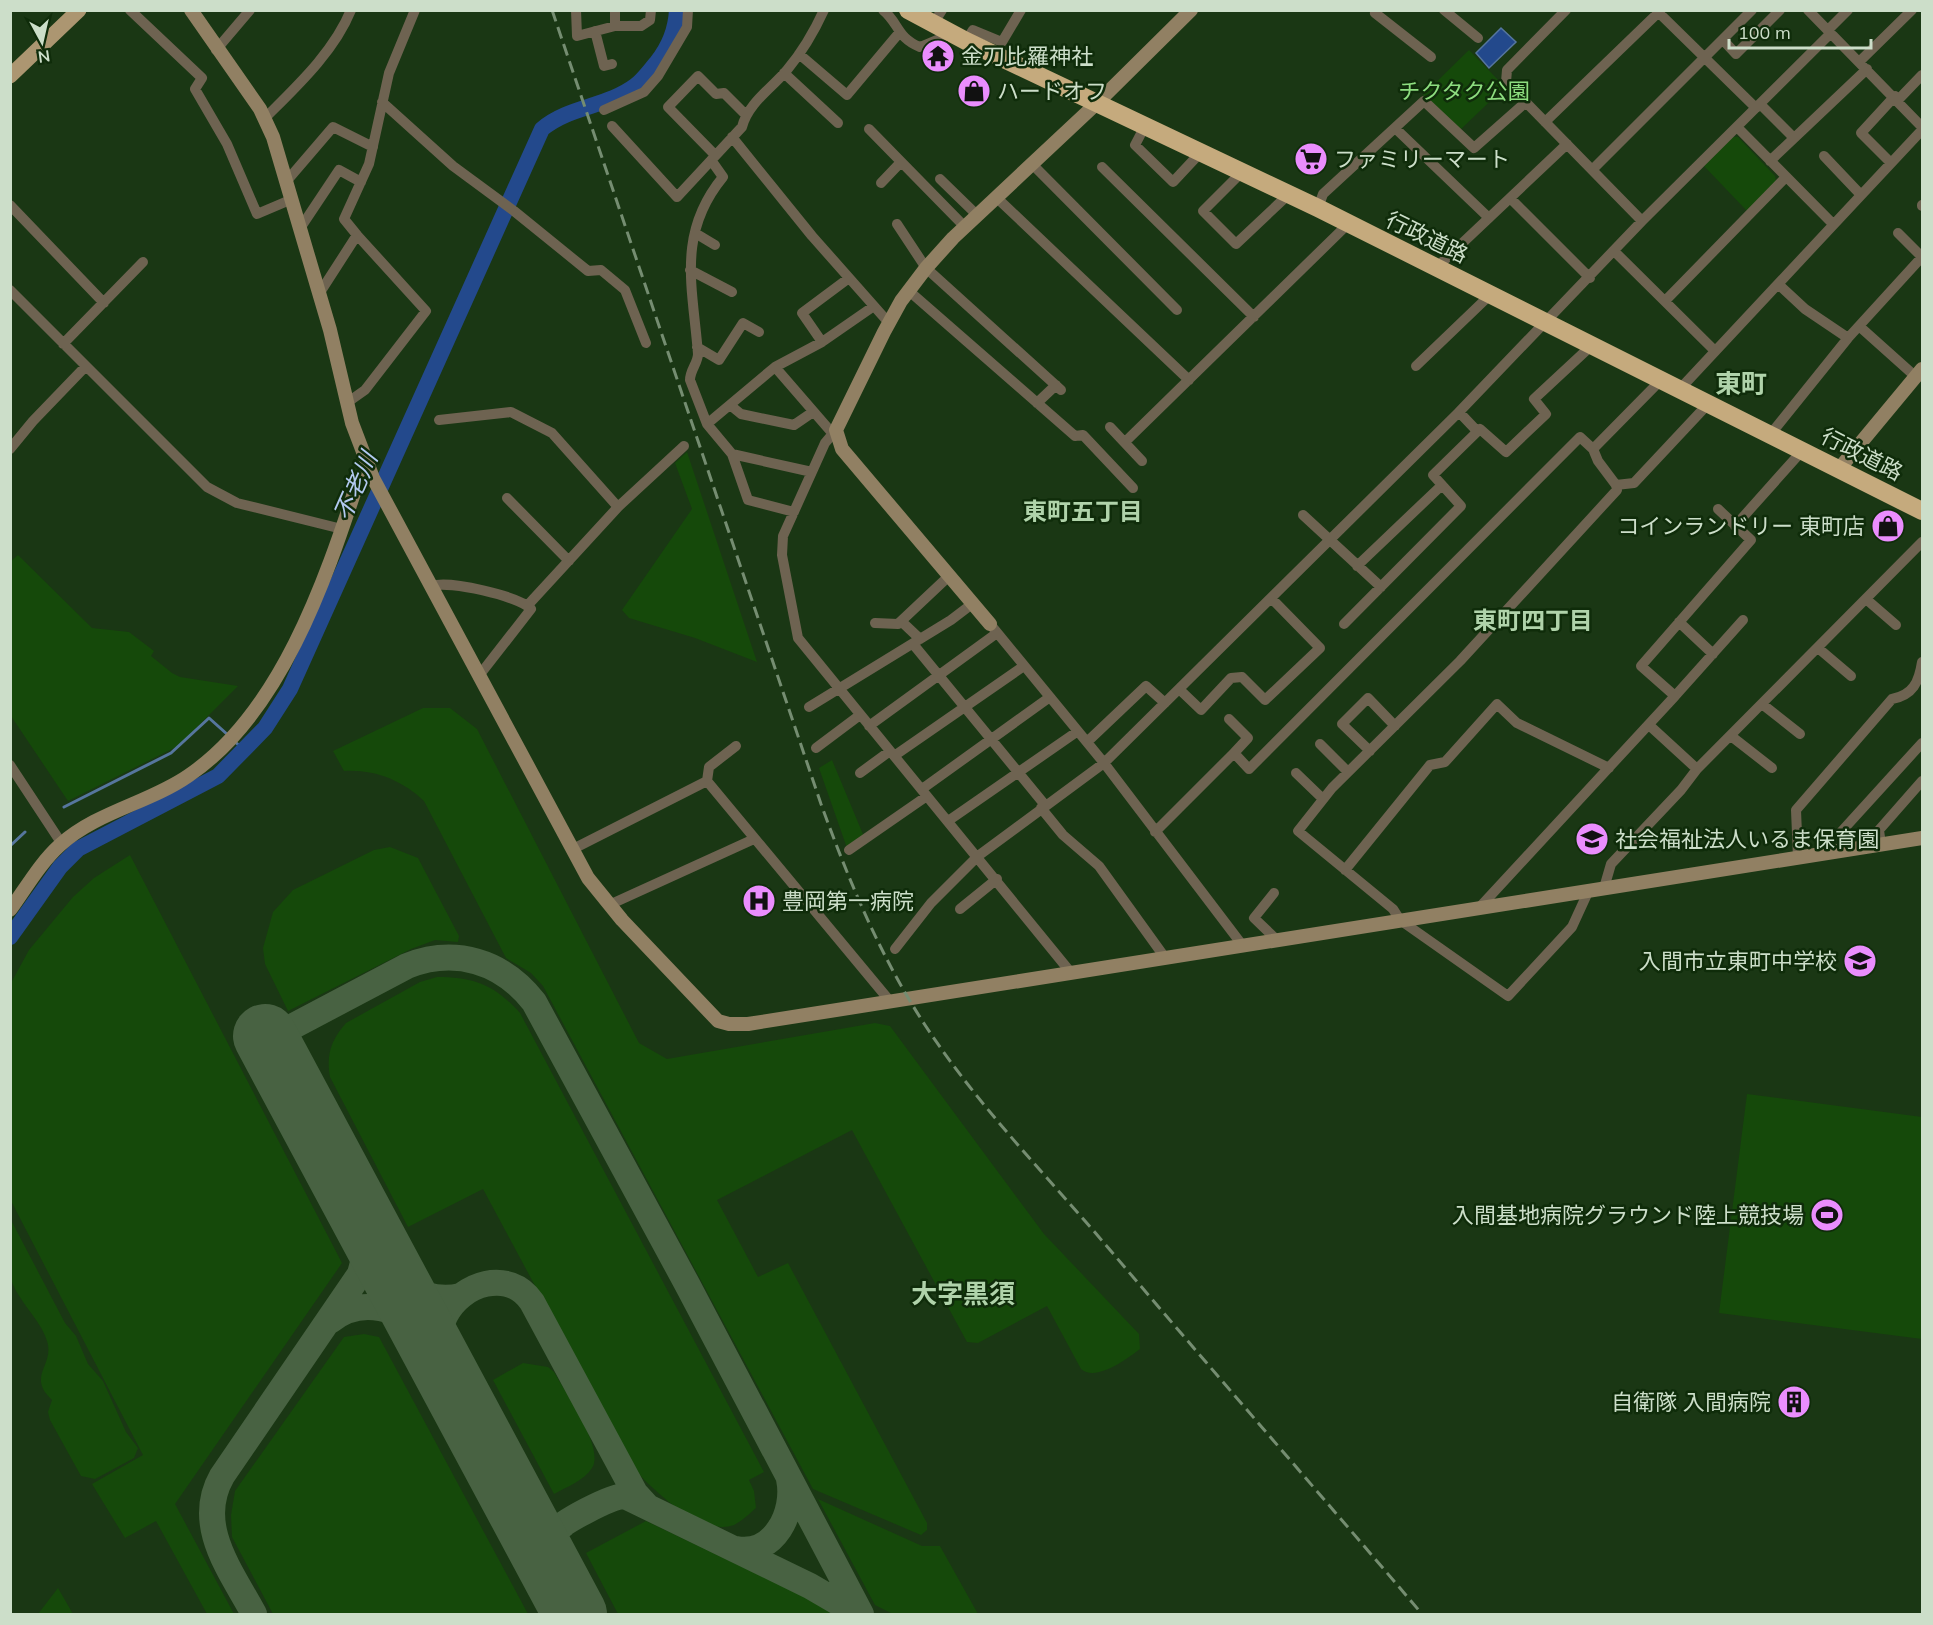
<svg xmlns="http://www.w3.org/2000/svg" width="1933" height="1625" font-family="Mulish,'Noto Sans JP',sans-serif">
	<rect width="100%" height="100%" fill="#1a3714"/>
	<path fill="#15490a" d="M1469,50L1505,87L1459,131L1423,95Z
		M1732,137H1738L1775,176L1776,181L1747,211L1704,166Z
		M687,452L757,662L695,638L629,618L622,610L692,509L675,463Z
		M18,555L92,628L129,632L154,651L151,656L172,673L180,677L238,686L178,746L68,801L11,716L10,562Z
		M423,708H450L477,729L639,1043L667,1059L875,1023L890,1026L1044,1234L1139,1334L1140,1349C1127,1359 1096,1382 1081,1369L1047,1306L978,1343L967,1342L852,1130L717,1200L758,1277L788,1263L927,1523V1530L921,1535L813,1489L543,986L531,973L506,958L424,801C402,780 374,769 344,771L333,751Z
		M832,760L865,839L848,851L819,768Z
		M390,847L418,858L459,936L458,942L435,940L411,949L288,1011L265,964L263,948L273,912L293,890L374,850Z
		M130,855L342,1263L175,1504L234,1614H207L156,1521L125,1538L92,1484L143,1455L10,1199L11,983L29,950L73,897L94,878Z
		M437,977C474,977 495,985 520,1013L764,1472L749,1480L754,1491L756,1508C749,1514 742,1521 734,1525C702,1537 653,1490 633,1468L483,1189L408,1227L330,1077C326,1055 331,1040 346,1023L420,982Z
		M1747,1094L1922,1117V1339L1719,1313Z
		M11,1220L65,1323L76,1336L88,1364L103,1381L126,1432L138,1448L134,1458L95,1479L81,1476L50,1420L48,1412L52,1400C26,1376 55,1365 47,1341C40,1318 16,1300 10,1276C7,1259 10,1237 11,1220Z
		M364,1334L379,1337L528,1614H273L232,1537L231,1515L235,1491L344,1337Z
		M523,1363L548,1367L554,1372C565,1392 605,1448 592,1468C584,1481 566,1487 554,1494L493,1380Z
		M818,1499L922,1546H940L978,1614H893L875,1605Z
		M646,1521L837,1612L840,1614H618L586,1553Z
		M58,1588L73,1614H38Z"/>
	<path fill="#23498c" stroke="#56769e" stroke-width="1.5" d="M1501,28L1516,42L1489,68L1476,53Z"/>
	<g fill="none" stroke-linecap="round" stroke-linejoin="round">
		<path stroke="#56769e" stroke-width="3" d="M233,740L243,749
			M64,807L171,753L209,718L228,735
			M10,846L25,832"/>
		<path stroke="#23498c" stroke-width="16" d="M10,937L60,867L78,849L218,776L265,728L290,689L542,129C569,106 607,107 635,86C644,79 650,70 657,62C669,47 676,29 677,10"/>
		<path stroke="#486242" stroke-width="26" d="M267,1040L407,966C455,947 502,961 534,1002L687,1284L861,1614
			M395,1278C415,1293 436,1302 461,1296
			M330,1321C359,1297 392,1307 420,1326
			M442,1367C439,1350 437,1333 445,1316C461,1283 509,1268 532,1302L635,1493L646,1505
			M522,1517C534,1528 548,1531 563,1525
			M736,1549C774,1556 796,1512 789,1479
			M546,1560C545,1550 547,1541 553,1533C562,1522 611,1496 625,1496L810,1586L858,1614
			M254,1614C231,1571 194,1525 222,1476L360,1274L367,1248L364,1222"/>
		<path stroke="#486242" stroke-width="64" d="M265,1036L575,1614"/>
		<path stroke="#6e6351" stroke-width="10" d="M130,10L202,78L195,89L227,144L257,214L290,200
			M576,10L577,36L615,26H641L650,20L651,10
			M883,10C899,23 897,38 920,47L951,34
			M1377,10L1375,13L1431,57
			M1444,10L1478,38
			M1566,10L1507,70L1506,82L1642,221
			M1656,10L1756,108
			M1808,10L1922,127
			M933,24L942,10
			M615,26V10
			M1828,30L1848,10
			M595,31L604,66L612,64
			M1723,40L1736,54L1780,10
			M966,41L973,30L1002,42L1021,10
			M216,50L250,10
			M799,54L847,95L899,33
			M1859,62L1912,10
			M784,73L838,123
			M1898,100L1922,75
			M382,102L453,166L514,211L588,271L601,270L625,290L646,343
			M1760,104L1794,138
			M604,110L644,92L658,76L687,27L688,10
			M265,118C296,87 334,52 351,10
			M1545,122L1661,10
			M612,126L677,197L742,127C748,103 772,88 787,70C802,52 814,32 824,10
			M1145,126L1135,145L1173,182L1201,152
			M1737,127L1833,224
			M1395,128L1489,218
			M869,129L965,227
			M732,137L812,236L889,323
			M715,155L668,107L698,76L716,94L724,93L745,114
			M1824,156L1861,195
			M711,160L723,177C676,234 693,288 698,354C698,363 690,370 690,380L707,424L775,367L833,434
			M1770,161L1867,69
			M1891,163L1861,133L1895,96
			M1032,164L1177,310
			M1102,167L1254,317
			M1592,170L1752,10
			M1242,172L1203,211L1236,244L1289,194
			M940,179L978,216
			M285,183L333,127L373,147
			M881,183L901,162
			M997,198L1189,380
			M1510,198L1590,278
			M10,205L104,303
			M1922,205V206
			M1318,208L1323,194L1424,101L1474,148L1526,102
			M897,224L926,268L1061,390
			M299,230L339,170L361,182
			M695,233L715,245
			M1898,233L1922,257
			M1615,252L1715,351
			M1436,268L1567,144
			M690,270L732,292
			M849,278L802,313L822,342L874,306
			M1778,284L1805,309L1848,338
			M10,290L207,487L237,503L342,529
			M909,291L1075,436L1083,435L1133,488
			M319,294L357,235L344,219L369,164L389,73L415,10
			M1665,301L1786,177
			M1859,326L1916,377
			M63,344L143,262
			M697,347L719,360L743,323L759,332
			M1416,366L1490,295
			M775,367L822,342
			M1679,390L1922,130
			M348,402L365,390L426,311L357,235
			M1037,403L1056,385
			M730,405L741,414L794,425L813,412
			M1459,412L1477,431
			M439,420L511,412L552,433L618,507
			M707,424L732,454L748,500L794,512
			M1110,427L1142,461
			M836,430L825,443L783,536L782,555L798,638L1072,974
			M1770,435L1848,338L1922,257
			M1125,442L1348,224
			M10,449L33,421L85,367
			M732,454L812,472
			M1616,485L1634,483L1708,404
			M507,498L569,561
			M1303,515L1381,587
			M1735,526L1802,451
			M1357,566L1442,485
			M432,586C448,580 519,596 531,609L478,677
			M1866,599L1896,625
			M527,606L618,507L684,446
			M901,621L920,639
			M1679,622L1713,654
			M875,623L898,624L949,576
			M990,624L1104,763L1243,946
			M1344,624L1461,506L1433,475L1480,429L1506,452L1546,414L1534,399L1591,346
			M913,644L1045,805
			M1818,648L1851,676
			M1179,689L1201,710L1231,678L1242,677L1265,700L1320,648L1271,598
			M1675,696L1743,620
			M1762,704L1800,734
			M809,707L951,620L972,604
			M1229,719L1248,738L1234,753L1249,769L1580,437L1593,449
			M1649,725L1697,769
			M869,726L997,633
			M1731,736L1772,768
			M1087,742L1146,686L1165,703
			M1320,744L1348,772
			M736,746L709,767L707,781L889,1000
			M816,748L860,715
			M1370,751L1342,724L1368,698L1395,726
			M894,756L1024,666
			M10,765L62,844
			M860,773L890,751
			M1296,773L1323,799
			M922,789L1050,697
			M1041,808L1063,835L1099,866L1166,959
			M948,821L1078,731
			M1155,832L1234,753
			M1881,845L1879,830L1922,781
			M573,849L707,781
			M849,850L927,796
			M1843,851L1841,832L1922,743
			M1798,858L1796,810L1892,699C1913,695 1919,682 1922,662
			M1345,870L1430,765L1445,762L1497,704L1517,723L1609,768
			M1604,888L1611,864L1681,790L1697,769L1922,542
			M1589,890L1572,927L1508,996L1400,920L1393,909L1298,831L1332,788L1460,661L1617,490L1616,485L1598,461L1593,449L1660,381
			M1274,893L1254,918L1277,940
			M609,905L754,839
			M1479,908L1675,696L1641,666L1751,540L1718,509
			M960,909L997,879
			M895,949L931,903L978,856L1104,763L1459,412L1642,221L1831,33"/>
		<path stroke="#918063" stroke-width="14" d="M191,10L260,109L273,137L330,330L352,423L373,478L588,878L622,920L718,1021L729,1024H748L1922,838
			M1839,469L1922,369
			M990,624L842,449L836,430L884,332L901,301L926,268L953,238L1097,103L1191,10
			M10,910C26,888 40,863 60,845C96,812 149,803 188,776C280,714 325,582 358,481L370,471"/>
		<path stroke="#ac9671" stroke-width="15" d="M10,76L79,10"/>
		<path stroke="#c5aa7d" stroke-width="18" d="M908,10L966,41L1318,208L1922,511"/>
		<path stroke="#758d71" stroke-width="3" stroke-dasharray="12 6" stroke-linecap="butt" d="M552,10L821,804C849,881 880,956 925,1025C980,1109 1052,1181 1116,1257C1218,1377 1321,1495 1422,1614"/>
	</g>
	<defs>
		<symbol id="temple-disc" viewBox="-11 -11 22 22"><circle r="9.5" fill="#ea8dfd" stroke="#0f2c0a"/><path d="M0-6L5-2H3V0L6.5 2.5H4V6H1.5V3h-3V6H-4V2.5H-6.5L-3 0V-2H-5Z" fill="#111"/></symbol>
		<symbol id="shop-disc" viewBox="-11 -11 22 22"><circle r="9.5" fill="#ea8dfd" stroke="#0f2c0a"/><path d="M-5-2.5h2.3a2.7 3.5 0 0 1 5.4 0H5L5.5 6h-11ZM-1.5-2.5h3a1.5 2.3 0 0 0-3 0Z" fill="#111"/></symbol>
		<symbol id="supermarket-disc" viewBox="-11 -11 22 22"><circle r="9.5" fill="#ea8dfd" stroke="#0f2c0a"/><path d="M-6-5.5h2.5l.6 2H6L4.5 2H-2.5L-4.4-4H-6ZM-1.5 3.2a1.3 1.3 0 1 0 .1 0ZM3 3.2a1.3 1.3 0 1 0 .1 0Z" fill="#111"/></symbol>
		<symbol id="school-disc" viewBox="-11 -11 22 22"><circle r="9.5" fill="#ea8dfd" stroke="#0f2c0a"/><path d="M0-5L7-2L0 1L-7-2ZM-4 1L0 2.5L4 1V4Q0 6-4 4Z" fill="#111"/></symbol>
		<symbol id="hospital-disc" viewBox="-11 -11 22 22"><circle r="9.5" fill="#ea8dfd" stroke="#0f2c0a"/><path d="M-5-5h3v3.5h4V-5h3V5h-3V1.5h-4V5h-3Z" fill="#111"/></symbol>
		<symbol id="stadium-disc" viewBox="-11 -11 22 22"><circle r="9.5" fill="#ea8dfd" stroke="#0f2c0a"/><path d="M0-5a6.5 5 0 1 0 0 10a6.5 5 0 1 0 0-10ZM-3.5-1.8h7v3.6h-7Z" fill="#111"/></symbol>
		<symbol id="building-disc" viewBox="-11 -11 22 22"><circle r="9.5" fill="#ea8dfd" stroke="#0f2c0a"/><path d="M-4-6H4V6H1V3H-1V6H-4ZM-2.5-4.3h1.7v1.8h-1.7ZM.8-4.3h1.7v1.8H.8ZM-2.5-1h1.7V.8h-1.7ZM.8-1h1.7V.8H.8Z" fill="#111"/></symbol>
	</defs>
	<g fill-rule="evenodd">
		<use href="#temple-disc" x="919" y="37" width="38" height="38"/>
		<use href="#shop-disc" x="955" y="72" width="38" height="38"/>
		<use href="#supermarket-disc" x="1292" y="140" width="38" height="38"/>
		<use href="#shop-disc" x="1869" y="507" width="38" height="38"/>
		<use href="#school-disc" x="1573" y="820" width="38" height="38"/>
		<use href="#hospital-disc" x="740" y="882" width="38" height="38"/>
		<use href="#school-disc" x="1841" y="942" width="38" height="38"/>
		<use href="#stadium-disc" x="1808" y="1196" width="38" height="38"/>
		<use href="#building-disc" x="1775" y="1383" width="38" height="38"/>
	</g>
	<g text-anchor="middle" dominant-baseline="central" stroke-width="5" stroke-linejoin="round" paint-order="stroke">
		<g font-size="22" fill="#ccdec9" stroke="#0f2c0a" text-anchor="start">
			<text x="961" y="56">金刀比羅神社</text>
			<text x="997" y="91">ハードオフ</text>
			<text x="1334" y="159">ファミリーマート</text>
			<text x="1865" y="526" text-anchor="end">コインランドリー 東町店</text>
			<text x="1615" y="839">社会福祉法人いるま保育園</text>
			<text x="782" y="901">豊岡第一病院</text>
			<text x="1837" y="961" text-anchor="end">入間市立東町中学校</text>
			<text x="1804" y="1215" text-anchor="end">入間基地病院グラウンド陸上競技場</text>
			<text x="1771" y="1402" text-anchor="end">自衛隊 入間病院</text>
		</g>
		<g font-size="22" fill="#8ddd7f" stroke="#0f2c0a">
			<text x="1464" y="91">チクタク公園</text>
		</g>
		<g font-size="22" fill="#ccdec9" stroke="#0f2c0a">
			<text transform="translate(1427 237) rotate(26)">行政道路</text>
			<text transform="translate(1862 454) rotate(27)">行政道路</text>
		</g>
		<g font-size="24" font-style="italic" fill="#b3caf1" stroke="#0f2c0a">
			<text transform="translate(355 486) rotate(-66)">不老川</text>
		</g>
		<g font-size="24" font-weight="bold" fill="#b0d3aa" stroke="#0f2c0a">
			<text x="1083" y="511">東町五丁目</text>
			<text x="1533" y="620">東町四丁目</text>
		</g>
		<g font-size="26" font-weight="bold" fill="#b0d3aa" stroke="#0f2c0a">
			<text x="1741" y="383">東町</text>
			<text x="963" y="1293">大字黒須</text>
		</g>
	</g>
	<rect width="1933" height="1625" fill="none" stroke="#ccdec9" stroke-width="24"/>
	<g transform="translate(42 42) rotate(172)" stroke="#0f2c0a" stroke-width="4.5" paint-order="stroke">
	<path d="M0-4.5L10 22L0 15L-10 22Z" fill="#ccdec9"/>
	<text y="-9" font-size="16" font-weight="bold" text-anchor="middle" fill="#ccdec9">N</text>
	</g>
	<path d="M1729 39v9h142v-9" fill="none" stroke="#ccdec9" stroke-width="3"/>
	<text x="1738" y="39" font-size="18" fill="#ccdec9" stroke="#0f2c0a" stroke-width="4.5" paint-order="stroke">100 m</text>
</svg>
